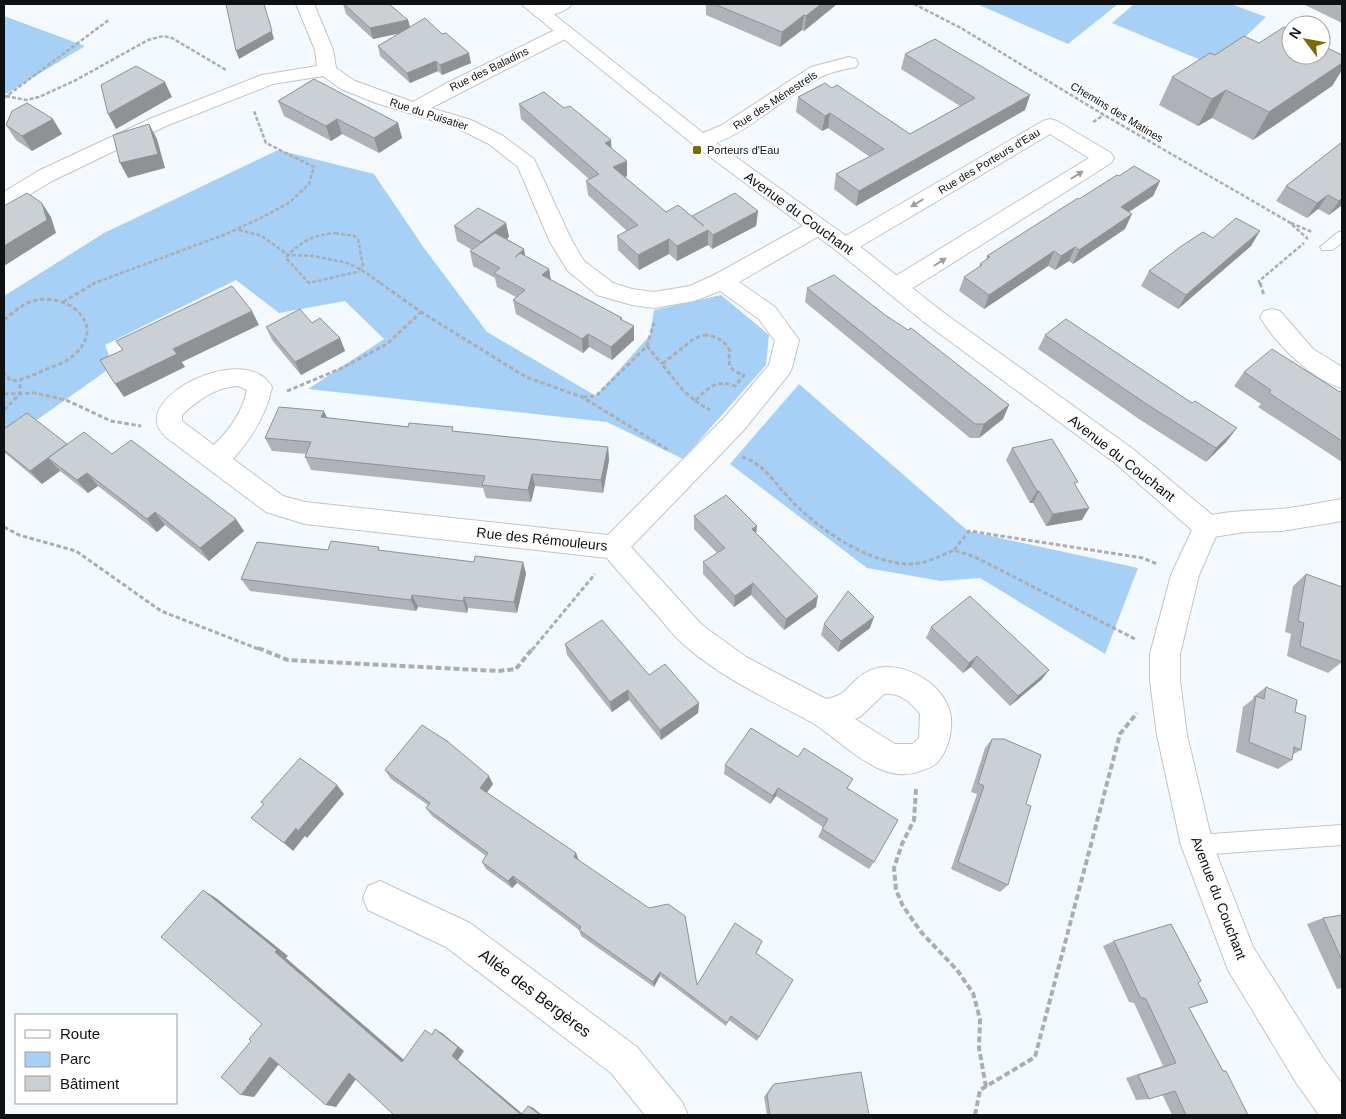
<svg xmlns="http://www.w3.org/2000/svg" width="1346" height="1119" font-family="Helvetica,sans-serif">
	<rect width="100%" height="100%" fill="#f4f9fe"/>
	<path fill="#a7d0f7" d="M977,4H1118L1068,44Z
		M1134,4H1231L1266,17L1215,66L1112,23Z
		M4,16L85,46L4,95Z
		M278,150L374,174L424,248L487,332L596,396L650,335L654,310L721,295L769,335L766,365L683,459L607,422L308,389L384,339L345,301L279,313L236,280L105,345L113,366L10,439L4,434V296L104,233Z
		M799,384L968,531L1138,568L1105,654L980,578L941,581L867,568L730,464Z"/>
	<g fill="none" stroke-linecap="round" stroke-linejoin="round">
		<defs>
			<path id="lane" d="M1342,231V243L1332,250H1322L1320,247L1337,233Z
				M1342,825V845L1197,855L1190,852L1187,845L1190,838L1197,835Z"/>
			<path id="street" d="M296,4H314L333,50L336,68L355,81L413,102L443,85L559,28L565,27L571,28L574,32L571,36L431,108L471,120L503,136L534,159L572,241L584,261L613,283L632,289L654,292L690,286L714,275L810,222L818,220L826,222L829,227L826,232L739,282L775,307L799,340L792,368L789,374L743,431L631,547L702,625L746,657L826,699C843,696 845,690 857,679C877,660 905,666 926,680C938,688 949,702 951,717C952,734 948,750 937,763C932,767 926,769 920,771C880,787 842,740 811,722C767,698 719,677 682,643C673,635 665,624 657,615C640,596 623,577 607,558L305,524L266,512L167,438C163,434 157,428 157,422C152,388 248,344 272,387C266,415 252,438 233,459L283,496L305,502L608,535L725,417L769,365L775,341L759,319L720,291L694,301L654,308L632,305L597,295L568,271L550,242L518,167L489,144L457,128L376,103L341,89L323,76L273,84L166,126L52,181L11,206L4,208V192L38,171L152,118L262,75L317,66L315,50ZM238,386L247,390C242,413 230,429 214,445L182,421V415C198,400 216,387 238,386ZM884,694C899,692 911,702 920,714L919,738L912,744H895L855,719L861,716Z
				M547,4H572C566,13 545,18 535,16L532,12L535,8Z
				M849,57L856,59L858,63L856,67C846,69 835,71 825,75C793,88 727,154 694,145L691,141L694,137L722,125L811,67Z
				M1050,119L1057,121L1111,153L1114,158L1111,163L932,276C918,284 905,296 889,292L886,286L889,280L1089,158L1050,134L853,251L845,253L837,251L834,246L837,241L1043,121Z
				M1272,309L1280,311L1313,349L1342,367V388C1312,380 1276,344 1260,317L1264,311Z
				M1342,499V521L1282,531L1245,532L1207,538L1197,535L1194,527L1197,519C1225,510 1253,511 1281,509C1301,507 1322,502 1342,499Z
				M380,881L470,923L637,1047L682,1102L688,1115H645L611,1073L446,947L368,910L363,898L368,886Z"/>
			<path id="secondary" d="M521,4H541L708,137L853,241L940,310L1133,449L1217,519L1220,527L1199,575L1180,654V681L1187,735L1213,845L1253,947L1323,1058L1342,1084V1115H1319L1297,1084L1228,970L1181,845L1157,735L1150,681V654L1171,575L1192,530L1115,463L924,322L837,251L694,145Z"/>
		</defs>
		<use href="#lane" stroke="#c0c5ca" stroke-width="2"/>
		<use href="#street" stroke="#c0c5ca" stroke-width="2"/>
		<use href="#secondary" stroke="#c0c5ca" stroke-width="2"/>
		<path stroke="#aaaeb2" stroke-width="2.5" stroke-dasharray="4 2" stroke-linecap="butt" d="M914,4L961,28L1104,115L1289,222L1308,239
			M6,96L26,100L39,97L76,80L148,40L163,36L172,38L226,70
			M4,98L110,19
			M1093,122L1104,115
			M1291,223L1312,232
			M239,230L262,236L288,255L314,256L347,263L360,269L382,284
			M335,233L354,236L358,239L363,266L356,272L309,283L286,258C300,241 314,235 335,233Z
			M92,284L226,234L261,218L290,202L309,184L314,167L266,143L254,111
			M1260,284L1259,281L1304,243"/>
		<path stroke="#aaaeb2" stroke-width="3" stroke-dasharray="4.5 2.5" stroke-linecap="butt" d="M380,283L421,312L526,377L582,397L670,451
			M1260,283L1264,295
			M63,302L95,283
			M4,320C13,313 22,304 33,301C66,291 109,324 74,355C67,362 56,365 47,369C35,374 24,380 11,381L4,373
			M704,335C716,336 724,340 730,351C727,365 730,371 744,375L735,386C716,379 708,388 695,401L682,389L662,364L695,338Z
			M647,346L662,364
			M287,391L340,369L387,344L421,312
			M4,394L35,393L66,400L111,421L141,426
			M583,397L596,396L647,346L654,323
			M695,401L710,410
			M4,410L20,394V381
			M742,457C763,463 773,481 788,497C815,527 868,564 910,564C925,564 940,556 954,550L975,557L1137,640
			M4,527L19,535L76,551L161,611L261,650
			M954,550L969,531L1143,558L1157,564
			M532,650L595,574"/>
		<path stroke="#aaaeb2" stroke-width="4" stroke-dasharray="6 3" stroke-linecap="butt" d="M258,648L288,660L498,671L516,669L533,648
			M916,789L914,820L902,844L894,868L896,890L903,906L921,932L957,970L973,993L980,1019L979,1048L986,1087
			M975,1115L980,1090L1035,1057L1120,734L1137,713"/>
		<use href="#lane" fill="#fff" fill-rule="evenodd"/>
		<use href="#street" fill="#fff" fill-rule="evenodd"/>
		<use href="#secondary" fill="#fff" fill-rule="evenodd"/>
	</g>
	<path fill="#afb3b7" d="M343,4L408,20L410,27L471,63L442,75L438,71L410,83L380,56L378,46L399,33L373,39L346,14Z
		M706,4H837L804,31L802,30L780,47L706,15Z
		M1303,4H1342V23Z
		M1259,43L1342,55V70L1332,86L1253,140L1212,118L1198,126L1159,105L1172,77L1215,55Z
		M905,54L1030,95L1025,110L856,206L834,189L836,174L870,157L828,128L822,131L796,112L798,97L832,88L910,134L960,106L901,69Z
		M278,101L398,123L402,138L379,153L342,134L331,141L284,116Z
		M519,104L611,148L627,176L625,177L666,212L692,216L758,211L756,226L712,249L708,245L677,261L669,254L639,270L618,250L617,236L627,231L588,195L586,181L589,179L521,119Z
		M6,125L62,134L32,151L16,140Z
		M1342,142V205L1329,215L1318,209L1307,218L1276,201L1286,186Z
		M1119,176L1160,181L1153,196L1128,212L1125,229L1073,264L1069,261L1055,270L1048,266L984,309L959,291L964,277L979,267L980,264L986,260L987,256Z
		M506,223L509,237L507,239L524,249L525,256L549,269L551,280L622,318V319L634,340L612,360L589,347L583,353L516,314L513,300L516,297L497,287L495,278L473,266L470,251L472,250L457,241L454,226Z
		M1213,238L1251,246L1178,309L1141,286L1149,271Z
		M807,288L885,315L1009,405L1003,419L979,438H970L805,302Z
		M312,323L340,338L345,351L301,375L272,340L266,327Z
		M1045,335L1227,441L1206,462L1139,419L1038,349Z
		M1244,372L1340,392L1342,390V462L1258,407L1261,404L1234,386Z
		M327,418L608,447L609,460L603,493L535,486L531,502L486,498L483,488L311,470L305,457L306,454L272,451L265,438Z
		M4,429L67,444L112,454L244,531L209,561L165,525L157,532L98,486L88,493L60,471L42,484L4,452Z
		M1012,448L1076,485L1082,520L1046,526L1033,503H1030L1006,460Z
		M694,516L757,526L756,533L816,607L784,630L751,595L734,607L703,574V562L717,553L694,529Z
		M328,550L381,551L474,562H523L526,574L517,613L468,608L467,613L418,607L416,611L250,591L241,579Z
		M1306,574L1342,662L1328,673L1287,656L1291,634L1285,632L1293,586Z
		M824,624L870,628L838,652L821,635Z
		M931,627L1049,670L1041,680L1010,706L971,667L963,673L926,638Z
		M565,644L649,675L699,703L698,713L661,740L629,700L612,712L567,655Z
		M1266,687L1295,712L1301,750L1292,755V760L1278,769L1236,752L1243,707L1253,699V697Z
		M992,739L1026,804L1008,885L1000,892L951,869L977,794L971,792L985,748Z
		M725,765L848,788L874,862L869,869L818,837L823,827L776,796L770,804L724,774Z
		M385,770L493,784L487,793L576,853L579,861L697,985L760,947L756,954L759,1037L757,1041L729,1020L726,1026L660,976L654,987L581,936L579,930L517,883L512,888L486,869L482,862L486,856L432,816L426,808L428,805L391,779Z
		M1342,915V988L1337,989L1307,924L1323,918Z
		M1114,941L1198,983L1189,1008L1223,1071L1248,1115H1172L1162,1094L1149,1099L1136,1100L1126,1078L1163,1066L1134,1003L1129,1002L1103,946Z
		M774,1084L869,1115H767L764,1097L772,1086Z"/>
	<path fill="#8e9295" d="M264,4L274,39L239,59L236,51Z
		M821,4H837L804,31L806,16Z
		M804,15L802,30L780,47L782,32Z
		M408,20L411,31L373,39L370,28Z
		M469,53L471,63L442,75L440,65Z
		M436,61L438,71L410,83L407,73Z
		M1342,63V70L1332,86L1253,140L1269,112Z
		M165,82L172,97L116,129L108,114Z
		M1226,90L1212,118L1198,126L1212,99Z
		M1030,95L1025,110L856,206L859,191Z
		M830,113L828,128L822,131L825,116Z
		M53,119L62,134L32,151L22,136Z
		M337,119L342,134L331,141L326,126Z
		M398,123L402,138L379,153L374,138Z
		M149,124L157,139L165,168L128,178L120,163Z
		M611,140L612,155L605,143Z
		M627,161V176L614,182L613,167Z
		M1160,181L1153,196L1114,222L1121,207Z
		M1328,195L1318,209L1307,218L1317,203Z
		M1342,198V205L1329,215L1339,201Z
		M42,203L51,217L56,233L4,266V246Z
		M758,211L756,226L712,249L713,235Z
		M1132,214L1125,229L1073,264L1079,250Z
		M506,223L509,237L484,256L481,242Z
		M708,230V245L677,261V246Z
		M1260,231L1251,246L1178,309L1186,295Z
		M669,239V254L639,270L638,255Z
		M1075,247L1069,261L1055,270L1061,256Z
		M524,249L526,263L515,257Z
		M1054,251L1048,266L984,309L989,295Z
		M549,269L551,283L542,275Z
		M252,311L259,325L182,362L185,367L124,397L115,384L173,349Z
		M634,326V340L612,360L611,347Z
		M588,334L589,347L583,353L582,339Z
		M340,338L345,351L301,375L295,362Z
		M1009,405L1003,419L979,438L984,424Z
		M324,411L330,424L321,417Z
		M1237,428L1227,441L1206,462L1216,448Z
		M67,444L48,458L60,471L42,484L30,471Z
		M608,447L609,460L603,493L601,480Z
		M87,473L98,486L88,493L77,480Z
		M532,474L535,486L531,502L528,490Z
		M1037,491H1039L1033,503H1030Z
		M1089,508L1082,520L1046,526L1053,514Z
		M155,512L165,525L157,532L147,519Z
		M236,519L244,531L209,561L200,548Z
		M757,526L755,539L752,529Z
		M523,562L526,574L517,613L514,602Z
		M753,583L751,595L734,607L735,596Z
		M412,595L418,607L416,611L411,600Z
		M818,596L816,607L784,630L786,619Z
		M464,597L468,608L467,613L463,601Z
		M874,617L870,628L838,652L841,641Z
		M977,656L971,667L963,673L969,663Z
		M1049,670L1041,680L1010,706L1018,696Z
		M628,690L629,700L612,712L610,702Z
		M699,703L698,713L661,740L660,730Z
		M489,776L493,784L484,796L480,788Z
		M337,785L344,794L307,838L305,836L293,851L284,843L296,828Z
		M778,788L776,796L770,804L773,796Z
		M576,853L579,861L574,857Z
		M513,876L517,883L512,888L508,881Z
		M203,890L216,898L288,956L286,958L410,1065L402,1062Z
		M660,972V976L654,987L653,982Z
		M435,1029L442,1033L464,1051L458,1060L524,1115H521L452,1056Z
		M270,1057L282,1060L254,1097L241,1095Z
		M349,1073L359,1075L336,1107L326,1105Z
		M528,1106L532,1107L542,1115H540Z"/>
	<path fill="#cbd0d5" stroke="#8e9295" d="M226,4H264L272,31L236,51Z
		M344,4H389L408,20L370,28Z
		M714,4H821L806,16L804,15L782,32Z
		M425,18L442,34L446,33L469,53L440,65L436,61L407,73L378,46Z
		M1284,27L1291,31V55H1321V45L1342,55V63L1269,112L1226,90L1212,99L1172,77L1210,53L1215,55L1244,36L1259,43Z
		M935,39L1030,95L859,191L836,174L884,149L830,113L825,116L798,97L825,83L832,88L837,85L910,134L975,98L905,54Z
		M136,66L165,82L108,114L101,85Z
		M314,79L398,123L374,138L337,119L326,126L278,101Z
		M544,92L564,108L570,106L611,140L605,143L627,161L613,167L666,212L678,205L704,226L692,216L735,193L758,211L713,235L708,230L677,246L669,239L638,255L617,236L638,225L586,181L599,174L519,104Z
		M27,103L53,119L22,136L6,125L12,111Z
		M149,124L158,154L120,163L113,135Z
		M1342,142V198L1339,201L1328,195L1317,203L1286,186Z
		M1134,166L1160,181L1121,207L1132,214L1079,250L1075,247L1061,256L1054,251L989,295L964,277L982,265L980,264L990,257L987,256L1078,198L1079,199L1117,175L1119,176Z
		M27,193L42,203L47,220L4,246V206Z
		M478,208L506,223L481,242L454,226Z
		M1236,218L1260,231L1186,295L1149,271L1180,247L1203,232L1213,238Z
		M495,233L524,249L515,257L520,253L549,269L542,275L622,318L620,319L634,326L611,347L588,334L582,339L513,300L525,290L494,273L500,268L470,251Z
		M834,275L885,315L908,330L911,328L1009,405L984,424H975L807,288Z
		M232,286L252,311L173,349L177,354L115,384L100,360L123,350L116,341Z
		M300,309L312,323L320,318L340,338L295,362L266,327Z
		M1066,319L1192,403L1195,401L1237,428L1216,448L1148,405L1045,335Z
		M1272,349L1340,392L1342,390V441L1269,393L1271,390L1244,372Z
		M279,407L324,411L321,417L408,427L409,423L453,427L452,431L608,447L601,480L532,474L528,490L482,485L485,476L305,457L311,442L265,438Z
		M27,413L67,444L30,471L4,450V429Z
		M84,432L112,454L131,440L236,519L200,548L155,512L147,519L87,473L77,480L48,458Z
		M1052,439L1078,482L1074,483L1089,508L1053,514L1039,491H1037L1012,448Z
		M726,495L757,526L752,529L818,596L786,619L753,583L735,596L703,562L725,548L694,516Z
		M331,541L379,547L378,550L474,562L475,556L523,562L514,602L464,597L463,601L412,595L411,600L241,579L257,542L328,550Z
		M1306,574L1342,587V662L1300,646L1304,623L1298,621Z
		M848,591L874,617L841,641L824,624Z
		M970,596L1049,670L1018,696L977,656L969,663L931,627Z
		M602,620L649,675L665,664L699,703L660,730L628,690L610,702L565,644Z
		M1266,687L1297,700L1295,712L1306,716L1301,750L1294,747L1292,760L1249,742L1256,696L1264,699Z
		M422,725L447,741L489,776L480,788L576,853L574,857L649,908L668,904L685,916L697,985L735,923L762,941L756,953L793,980L759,1037L731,1016L727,1023L660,972L653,982L579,930L581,927L513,876L508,881L482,862L488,853L426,808L430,803L385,770Z
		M751,728L798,757L804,748L853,779L847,788L898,820L874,862L822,829L828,819L778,788L773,796L725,765Z
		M992,739H1004L1041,755L1026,804L1031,806L1008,885L958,862L984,786L978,783Z
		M300,758L337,785L298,831L296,828L284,843L251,818L264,804L261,802Z
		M203,890L277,950L275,952L402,1062L425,1030L432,1035L435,1029L458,1047L452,1056L521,1115H411L410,1114L409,1115H394L349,1073L326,1105L270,1057L241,1095L221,1077L251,1041L249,1039L262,1024L161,937Z
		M1342,915V960L1323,918Z
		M1171,924L1201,981L1198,983L1208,1002L1189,1008L1223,1071H1226L1248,1115H1186L1175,1091L1149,1099L1138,1075L1176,1063L1146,999L1140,997L1114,941Z
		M861,1072L869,1115H770L767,1095L774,1084Z
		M528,1106L540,1115H521Z"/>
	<defs><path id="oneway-solid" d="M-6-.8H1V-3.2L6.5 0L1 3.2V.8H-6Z" transform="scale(1.25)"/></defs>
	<g fill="#9f9fa0">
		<use href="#oneway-solid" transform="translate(1077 175) rotate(-32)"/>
		<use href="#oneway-solid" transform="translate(917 203) rotate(149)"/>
		<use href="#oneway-solid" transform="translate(940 262) rotate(-32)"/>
	</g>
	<rect fill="#7c6a02" stroke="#fff" stroke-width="2" x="692" y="145" width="10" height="10" rx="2.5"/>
	<g text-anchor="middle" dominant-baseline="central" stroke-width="4" stroke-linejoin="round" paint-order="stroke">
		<g font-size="11" fill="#0f1012" stroke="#fff">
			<text transform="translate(489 69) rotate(-26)">Rue des Baladins</text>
			<text transform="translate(775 100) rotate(-33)">Rue des Ménestrels</text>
			<text transform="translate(1117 112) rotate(31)">Chemins des Matines</text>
			<text transform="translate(429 114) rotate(18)">Rue du Puisatier</text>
			<text transform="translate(989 161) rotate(-31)">Rue des Porteurs d'Eau</text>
		</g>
		<g font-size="11" fill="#0f1012" stroke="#fff" text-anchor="start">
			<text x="707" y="150">Porteurs d'Eau</text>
		</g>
		<g font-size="14" fill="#0f1012" stroke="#fff">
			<text transform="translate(799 213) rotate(36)">Avenue du Couchant</text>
			<text transform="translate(1122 458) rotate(38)">Avenue du Couchant</text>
			<text transform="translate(542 539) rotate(6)">Rue des Rémouleurs</text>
			<text transform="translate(1219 898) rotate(69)">Avenue du Couchant</text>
		</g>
		<g font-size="16" fill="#0f1012" stroke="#fff">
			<text transform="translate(535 993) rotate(37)">Allée des Bergères</text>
		</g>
	</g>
	<rect width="1346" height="1119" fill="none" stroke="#0f1012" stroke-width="10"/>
	<rect x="15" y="1014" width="162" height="90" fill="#ffffff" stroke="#9f9fa0"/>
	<rect x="25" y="1030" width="25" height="8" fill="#ffffff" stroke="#9f9fa0"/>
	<text x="60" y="1039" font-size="15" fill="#0f1012">Route</text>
	<rect x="25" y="1052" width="25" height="15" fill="#a7d0f7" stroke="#9f9fa0"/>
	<text x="60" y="1064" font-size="15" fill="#0f1012">Parc</text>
	<rect x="25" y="1076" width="25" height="15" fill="#cbd0d5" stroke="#9f9fa0"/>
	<text x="60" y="1089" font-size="15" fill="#0f1012">Bâtiment</text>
	<g transform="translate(1306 40) rotate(302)"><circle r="24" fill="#ffffff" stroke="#9f9fa0"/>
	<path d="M0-4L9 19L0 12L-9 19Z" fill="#7c6a02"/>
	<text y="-8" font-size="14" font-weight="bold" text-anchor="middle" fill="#0f1012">N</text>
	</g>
</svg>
